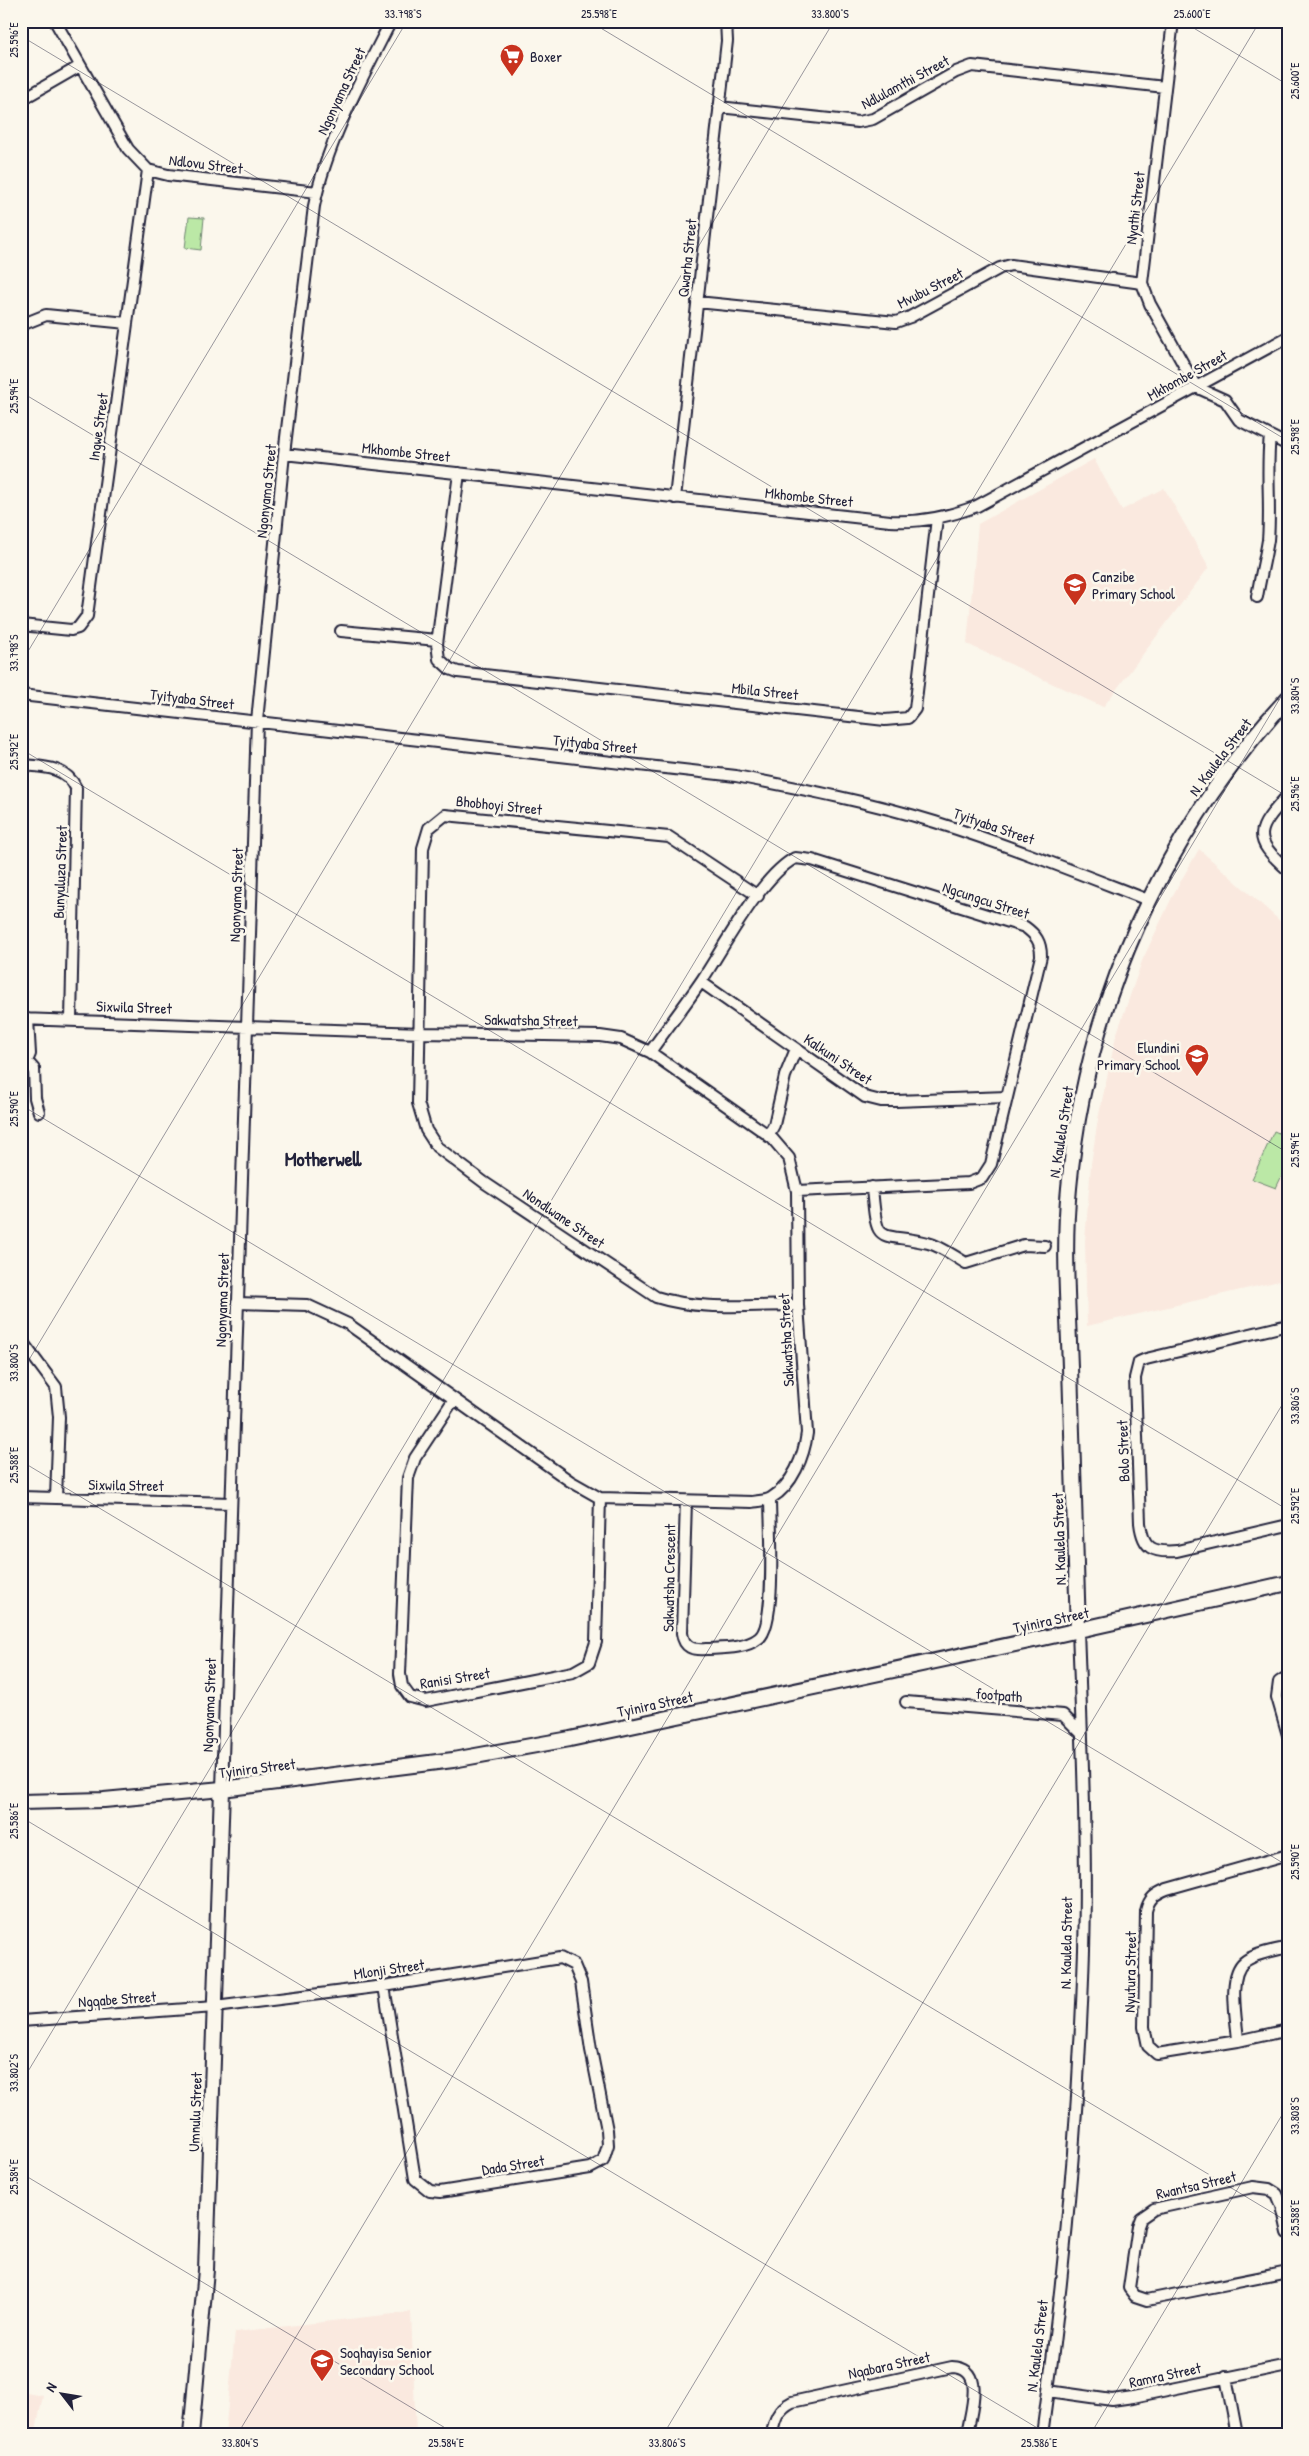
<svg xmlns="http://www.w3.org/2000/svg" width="1309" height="2456" font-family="'Patrick Hand',sans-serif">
	<rect width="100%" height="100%" fill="#fbf7ec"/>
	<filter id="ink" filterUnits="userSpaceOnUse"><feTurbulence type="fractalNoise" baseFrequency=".02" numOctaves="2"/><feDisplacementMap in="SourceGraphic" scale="10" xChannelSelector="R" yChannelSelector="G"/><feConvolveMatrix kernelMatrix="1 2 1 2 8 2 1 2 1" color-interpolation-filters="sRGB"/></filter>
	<g filter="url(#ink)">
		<path fill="#fae9df" d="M1094,459L1122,510L1164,488L1209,567L1103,707L967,644L978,524Z
			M1199,849L1288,928V1279L1087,1326L1085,1241L1091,1164L1098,1119L1116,1036L1142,961L1174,893Z
			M411,2312L416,2435H225L235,2332Z
			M21,2392L43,2396L35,2435H21Z"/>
		<path fill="#bbe8a6" stroke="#6e8570" d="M189,217L204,218L201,250L185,248Z
			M1274,1131L1288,1137V1163L1276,1188L1252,1179Z"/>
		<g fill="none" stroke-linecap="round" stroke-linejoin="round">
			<defs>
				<path id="street" d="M55,21L128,149L148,170L168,175L317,192
					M1173,21L1142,283L1150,304L1196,387L1225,400L1239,420L1288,445
					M21,100L80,66
					M719,107L858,122L873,119L956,72L972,66L1165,87
					M697,302L896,322L910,317L1000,268L1011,265L1142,283
					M21,325L46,315L127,323
					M284,454L890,521C921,523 948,517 977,506L1288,337
					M459,473L437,644L439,659L450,669L458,672L885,720L908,718L915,709L937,518
					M675,498L727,41L726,21
					M1257,597C1260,578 1265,559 1268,540C1271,506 1266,471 1270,436
					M21,625L71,630L78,628L87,616L148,170
					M341,631L437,640
					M21,695L736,776C803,789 870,802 935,822C1008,845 1078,873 1148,900
					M21,765C43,767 66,766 76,788L71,1020
					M1288,795C1257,830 1250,837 1288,870
					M758,896L669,837L445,815L429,828L423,848L418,1103L426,1130L437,1147L485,1183L656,1297C700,1311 752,1305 798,1305
					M701,982L865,1097L881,1101H896L1007,1097
					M21,1019L421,1033L600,1036L621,1039L650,1052L771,1137L789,1158L797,1191L798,1305L807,1433C804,1456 793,1485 771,1498C766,1501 757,1501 752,1502L600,1498L570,1481L348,1324L307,1305L237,1303
					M28,1019L30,1054L27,1061L34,1069L35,1098L39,1112
					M650,1052C667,1028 685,1005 702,980C724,947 761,876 795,858L812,860L1025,927C1036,935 1041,942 1041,956L991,1164L982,1178L969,1183L797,1191
					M768,1136L774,1125L785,1076L796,1049
					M872,1187C877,1249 877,1231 928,1243C941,1246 955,1257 966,1263L1024,1245L1045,1246
					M1288,1325L1146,1359L1139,1362L1135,1378L1140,1523C1143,1549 1153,1553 1177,1551L1288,1525
					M21,1340L56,1387L59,1417L56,1498
					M454,1399L415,1458L408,1478L400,1674L402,1686L410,1697L426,1701L573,1672L589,1663L596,1642L600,1498
					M21,1497L231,1503
					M686,1501L682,1633C684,1648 693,1650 706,1649C723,1648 745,1649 759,1638C777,1624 770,1524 770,1499
					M1288,1676L1279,1682L1277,1697L1288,1735
					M906,1702L1063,1715L1082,1734
					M222,1789L257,721L284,454L314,206C327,142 361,80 391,21
					M1288,1855L1167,1889C1155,1894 1149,1898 1146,1911L1144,2027L1148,2046L1157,2054L1238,2041L1288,2030
					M21,2021L215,2007L384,1986L560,1958L574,1965L581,1982L591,2050L607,2130L608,2145L603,2161L590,2168L440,2192L430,2191L415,2179L384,1986
					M1238,2041C1237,2021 1227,1976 1244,1962C1255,1953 1274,1951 1288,1947
					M1288,2233L1282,2206L1277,2194L1269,2189L1253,2187L1154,2209L1141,2218L1138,2226L1129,2288L1135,2296L1147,2300L1288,2272
					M1226,2377L1237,2435
					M1048,2391L1112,2400L1133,2397L1288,2365
					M772,2435C774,2420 778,2409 792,2402L952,2367C987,2368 970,2411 967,2435
					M1042,2435C1065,2274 1079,2112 1084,1950C1087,1844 1082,1737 1078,1630"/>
				<path id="secondary" d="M1078,1630C1075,1543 1073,1455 1070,1367C1068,1308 1063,1247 1069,1188C1085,1005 1163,833 1288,698
					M21,1802L104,1800L222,1789L453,1760L570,1739L1043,1638L1288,1583
					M191,2435L206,2270L222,1789"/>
			</defs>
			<use href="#street" stroke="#22223b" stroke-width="14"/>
			<use href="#secondary" stroke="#22223b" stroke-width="18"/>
			<use href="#street" stroke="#fbf7ec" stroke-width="10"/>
			<use href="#secondary" stroke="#fbf7ec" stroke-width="14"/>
		</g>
	</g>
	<path fill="none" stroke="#22223b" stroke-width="1" stroke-opacity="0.45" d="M589,21L1288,441M1182,21L1288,85M21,36L1288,797M21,392L1288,1153M21,663L407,21M21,749L1288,1510M21,1105L1288,1866M21,1373L834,21M21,1461L1288,2222M21,1817L1049,2435M21,2083L1260,21M21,2173L457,2435M237,2435L1288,685M663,2435L1288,1395M1090,2435L1288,2105"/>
	<defs>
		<symbol id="supermarket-pin" viewBox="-11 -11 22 30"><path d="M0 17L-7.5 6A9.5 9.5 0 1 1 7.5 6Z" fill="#c8321e" stroke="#fbf7ec"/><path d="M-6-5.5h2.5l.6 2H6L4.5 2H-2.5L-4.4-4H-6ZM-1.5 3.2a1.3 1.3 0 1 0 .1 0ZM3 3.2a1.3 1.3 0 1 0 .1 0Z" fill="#fff"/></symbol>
		<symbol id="school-pin" viewBox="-11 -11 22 30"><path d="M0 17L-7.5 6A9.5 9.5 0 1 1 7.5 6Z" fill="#c8321e" stroke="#fbf7ec"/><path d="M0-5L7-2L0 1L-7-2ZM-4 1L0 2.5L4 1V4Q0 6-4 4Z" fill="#fff"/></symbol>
	</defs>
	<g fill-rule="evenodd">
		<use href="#supermarket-pin" x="498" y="42" width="28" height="38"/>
		<use href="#school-pin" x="1061" y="571" width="28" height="38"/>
		<use href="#school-pin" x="1183" y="1042" width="28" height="38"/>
		<use href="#school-pin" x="308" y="2347" width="28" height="38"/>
	</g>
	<g text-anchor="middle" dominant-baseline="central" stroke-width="5" stroke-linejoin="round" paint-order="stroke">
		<g font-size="15" fill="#22223b" stroke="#fbf7ec" text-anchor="start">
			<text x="530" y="56">Boxer</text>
			<text x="1092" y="576">Canzibe<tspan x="1092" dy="17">Primary School</tspan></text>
			<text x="1180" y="1047" text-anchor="end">Elundini<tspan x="1180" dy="17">Primary School</tspan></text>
			<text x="340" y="2352">Soqhayisa Senior<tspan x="340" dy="17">Secondary School</tspan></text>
		</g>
		<g font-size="15" fill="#22223b" stroke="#fbf7ec">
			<text transform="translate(905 82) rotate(-28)">Ndlulamthi Street</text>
			<text transform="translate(341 91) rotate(-65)">Ngonyama Street</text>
			<text transform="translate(206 164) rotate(7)">Ndlovu Street</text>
			<text transform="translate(1135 208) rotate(-83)">Nyathi Street</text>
			<text transform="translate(687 258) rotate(-84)">Qwarha Street</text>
			<text transform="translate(930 288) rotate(-27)">Mvubu Street</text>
			<text transform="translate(1187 375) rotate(-29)">Mkhombe Street</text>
			<text transform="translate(98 427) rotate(-82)">Ingwe Street</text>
			<text transform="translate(406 452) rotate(6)">Mkhombe Street</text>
			<text transform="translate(266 491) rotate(-84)">Ngonyama Street</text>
			<text transform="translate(809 497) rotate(6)">Mkhombe Street</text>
			<text transform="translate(765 691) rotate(6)">Mbila Street</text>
			<text transform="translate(192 699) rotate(7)">Tyityaba Street</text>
			<text transform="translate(595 744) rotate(6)">Tyityaba Street</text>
			<text transform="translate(1220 757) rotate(-53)">N. Kaulela Street</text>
			<text transform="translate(499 805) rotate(6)">Bhobhoyi Street</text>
			<text transform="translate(994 826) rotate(19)">Tyityaba Street</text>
			<text transform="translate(60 872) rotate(-88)">Bunyuluza Street</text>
			<text transform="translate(236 895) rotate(-88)">Ngonyama Street</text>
			<text transform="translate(986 900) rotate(18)">Ngcungcu Street</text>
			<text transform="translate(134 1007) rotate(2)">Sixwila Street</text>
			<text transform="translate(531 1020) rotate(1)">Sakwatsha Street</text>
			<text transform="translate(838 1059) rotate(34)">Kalkuni Street</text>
			<text transform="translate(1061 1132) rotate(-81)">N. Kaulela Street</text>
			<text transform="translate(564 1218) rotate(34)">Nondlwane Street</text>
			<text transform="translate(222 1300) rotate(-88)">Ngonyama Street</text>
			<text transform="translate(786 1340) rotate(-93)">Sakwatsha Street</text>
			<text transform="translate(1123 1451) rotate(-92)">Bolo Street</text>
			<text transform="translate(126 1485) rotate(1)">Sixwila Street</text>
			<text transform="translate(1059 1539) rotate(-92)">N. Kaulela Street</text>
			<text transform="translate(669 1578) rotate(-89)">Sakwatsha Crescent</text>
			<text transform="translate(1051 1620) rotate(-12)">Tyinira Street</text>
			<text transform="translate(455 1678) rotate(-9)">Ranisi Street</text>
			<text transform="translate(999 1695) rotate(4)">footpath</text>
			<text transform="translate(655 1704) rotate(-12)">Tyinira Street</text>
			<text transform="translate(209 1705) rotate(-88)">Ngonyama Street</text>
			<text transform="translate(257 1768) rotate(-7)">Tyinira Street</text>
			<text transform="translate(1066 1943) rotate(-89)">N. Kaulela Street</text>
			<text transform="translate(389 1969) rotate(-8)">Mlonji Street</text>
			<text transform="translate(1130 1972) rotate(-89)">Nyutura Street</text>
			<text transform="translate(117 1999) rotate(-4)">Ngqabe Street</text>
			<text transform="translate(195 2112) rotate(-88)">Umnulu Street</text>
			<text transform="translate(513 2165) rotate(-9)">Dada Street</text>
			<text transform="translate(1196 2185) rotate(-13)">Rwantsa Street</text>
			<text transform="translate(1037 2346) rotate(-83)">N. Kaulela Street</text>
			<text transform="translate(889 2365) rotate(-12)">Nqabara Street</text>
			<text transform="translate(1165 2375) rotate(-12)">Ramra Street</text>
		</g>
		<g font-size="20" font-weight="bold" fill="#22223b" stroke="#fbf7ec">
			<text x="323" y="1158">Motherwell</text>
		</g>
	</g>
	<rect width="1309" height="2456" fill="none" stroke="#fbf7ec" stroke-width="55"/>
	<g transform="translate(62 2394) rotate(301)" stroke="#fbf7ec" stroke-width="4" paint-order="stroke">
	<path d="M0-4L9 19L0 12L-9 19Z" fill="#22223b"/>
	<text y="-8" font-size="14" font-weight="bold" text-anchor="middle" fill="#22223b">N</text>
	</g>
	<rect x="28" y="28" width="1254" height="2400" fill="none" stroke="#22223b" stroke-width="2"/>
	<g font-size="12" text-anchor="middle" fill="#22223b">
		<text x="403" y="18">33.798°S</text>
		<text x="599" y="18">25.598°E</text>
		<text x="830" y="18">33.800°S</text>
		<text x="1192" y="18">25.600°E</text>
		<text transform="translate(14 40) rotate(-90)" y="4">25.596°E</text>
		<text transform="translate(1295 81) rotate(-90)" y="4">25.600°E</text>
		<text transform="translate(14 396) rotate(-90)" y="4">25.594°E</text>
		<text transform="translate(1295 437) rotate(-90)" y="4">25.598°E</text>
		<text transform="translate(14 653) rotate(-90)" y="4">33.798°S</text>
		<text transform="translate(1295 696) rotate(-90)" y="4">33.804°S</text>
		<text transform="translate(14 752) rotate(-90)" y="4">25.592°E</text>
		<text transform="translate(1295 794) rotate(-90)" y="4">25.596°E</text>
		<text transform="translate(14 1109) rotate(-90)" y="4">25.590°E</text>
		<text transform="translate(1295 1150) rotate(-90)" y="4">25.594°E</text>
		<text transform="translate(14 1363) rotate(-90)" y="4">33.800°S</text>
		<text transform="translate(1295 1406) rotate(-90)" y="4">33.806°S</text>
		<text transform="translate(14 1465) rotate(-90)" y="4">25.588°E</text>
		<text transform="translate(1295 1506) rotate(-90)" y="4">25.592°E</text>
		<text transform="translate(14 1821) rotate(-90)" y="4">25.586°E</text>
		<text transform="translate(1295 1862) rotate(-90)" y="4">25.590°E</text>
		<text transform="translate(14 2073) rotate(-90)" y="4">33.802°S</text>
		<text transform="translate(1295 2116) rotate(-90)" y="4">33.808°S</text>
		<text transform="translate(14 2177) rotate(-90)" y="4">25.584°E</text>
		<text transform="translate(1295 2218) rotate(-90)" y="4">25.588°E</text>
		<text x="240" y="2447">33.804°S</text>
		<text x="446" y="2447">25.584°E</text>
		<text x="667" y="2447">33.806°S</text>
		<text x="1039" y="2447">25.586°E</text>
	</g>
</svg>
